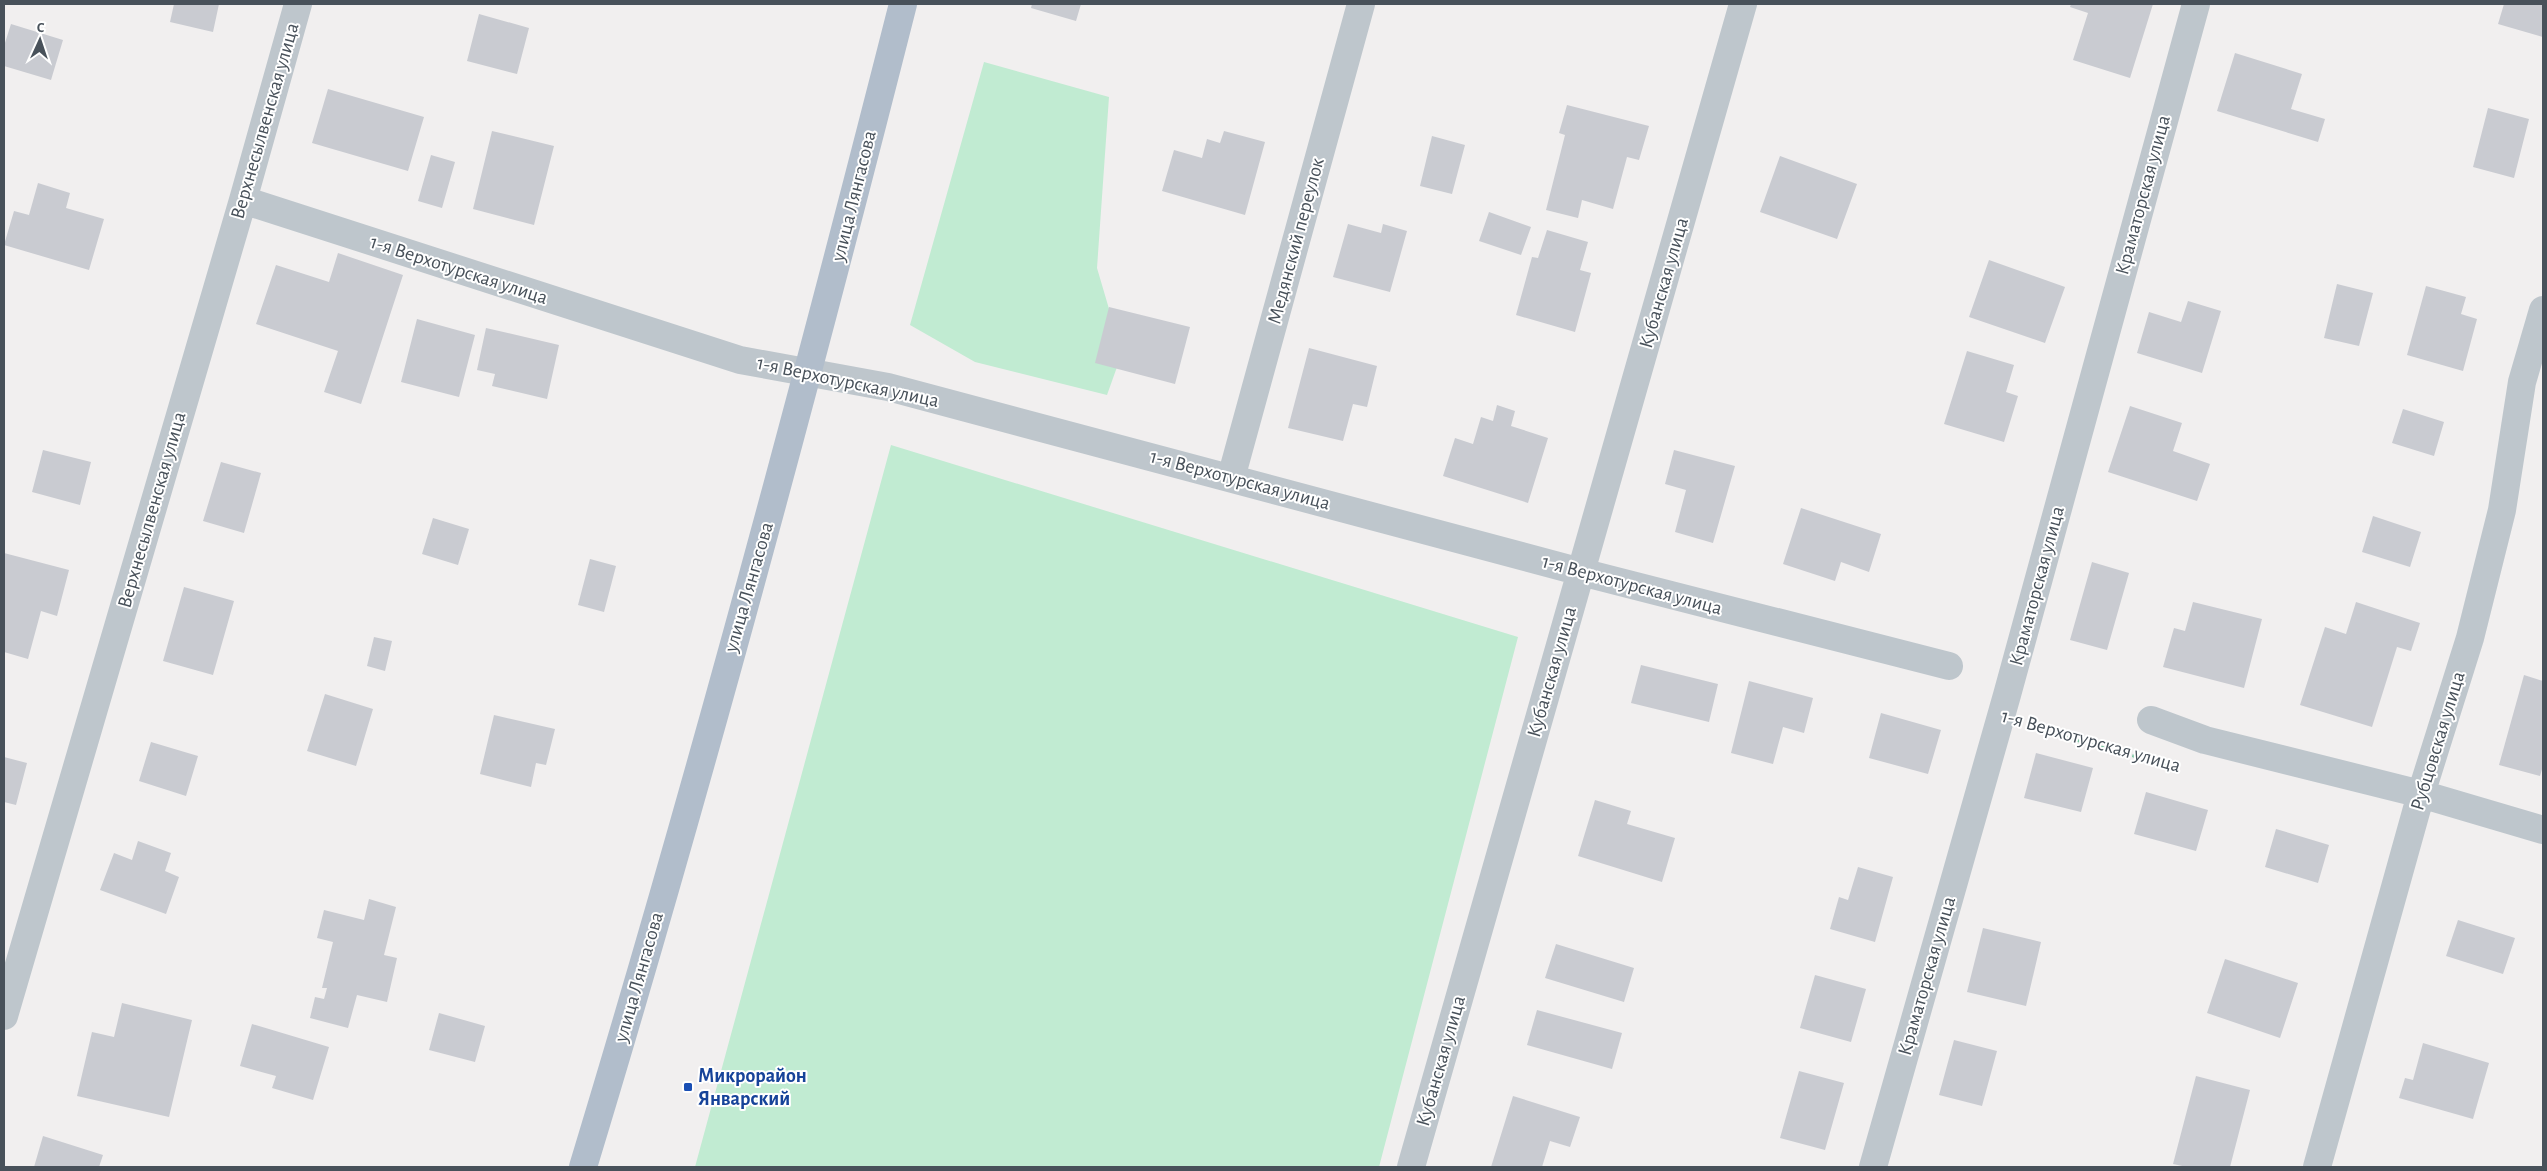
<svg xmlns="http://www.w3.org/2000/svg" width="2547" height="1171" font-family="'Alegreya Sans',sans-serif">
	<rect width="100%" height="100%" fill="#f1efef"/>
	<path fill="#c1ebd2" d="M984,62L1109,97L1097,268L1122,353L1107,395L975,362L910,325Z
		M891,445L1518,637L1379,1167H695Z"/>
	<path fill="#c9cbd1" d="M174,4H219L213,32L170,22Z
		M1032,4H1081L1076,21L1031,8Z
		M2071,4H2153L2130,78L2073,60L2088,13L2070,7Z
		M2504,4H2543V37L2498,24Z
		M479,14L529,28L517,74L467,61Z
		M11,24L63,40L51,80L4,66V46Z
		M2235,53L2302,74L2291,109L2325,119L2318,142L2217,111Z
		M328,89L424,117L408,171L312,143Z
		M1567,105L1649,126L1639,160L1627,157L1613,209L1582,200L1578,218L1546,210L1565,135L1559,133Z
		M2488,108L2529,119L2514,178L2473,167Z
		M492,131L554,146L534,225L473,209Z
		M1224,131L1265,142L1245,215L1162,191L1174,150L1202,158L1207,139L1220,143Z
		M1432,136L1465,145L1452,194L1420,186Z
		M431,155L455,162L442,208L418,201Z
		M1780,156L1857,184L1837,239L1760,212Z
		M38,183L70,193L66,208L104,219L89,270L4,245L14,211L29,215Z
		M1489,212L1531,227L1521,255L1479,241Z
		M1348,224L1381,233L1383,224L1407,231L1390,292L1333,277Z
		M1547,230L1588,242L1580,270L1591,273L1575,332L1516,315L1532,257L1538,258Z
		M338,253L403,275L361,404L324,392L338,351L256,324L276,265L329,282Z
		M1989,260L2065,287L2045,343L1969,317Z
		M2337,284L2373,293L2359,346L2324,338Z
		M2426,286L2466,297L2461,314L2477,319L2463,371L2407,355Z
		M2188,301L2221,311L2202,373L2137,353L2149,312L2181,322Z
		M1109,307L1190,327L1175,384L1095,363Z
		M417,319L475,335L459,397L401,382Z
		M486,328L559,345L547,399L492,386L495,374L477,370Z
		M1309,348L1377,366L1367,407L1353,404L1343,441L1288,428Z
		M1967,351L2014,365L2006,392L2018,396L2004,442L1944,424Z
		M1497,405L1515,411L1511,426L1548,438L1528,503L1443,476L1455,438L1473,444L1481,417L1493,421Z
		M2130,406L2182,423L2173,451L2210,464L2197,501L2108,472Z
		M2403,409L2444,422L2434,456L2392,443Z
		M43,450L91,462L80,505L32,492Z
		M1674,450L1735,466L1713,543L1675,532L1686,490L1665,484Z
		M221,462L261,473L244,533L203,521Z
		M1801,508L1881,534L1869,572L1841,562L1835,581L1783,564Z
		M2373,516L2421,532L2410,567L2362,552Z
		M433,518L469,529L458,565L422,554Z
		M4,553L69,570L57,616L41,611L28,659L4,652Z
		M590,559L616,566L604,612L578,605Z
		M2092,562L2129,573L2107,650L2070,640Z
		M184,587L234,601L213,675L163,661Z
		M2193,602L2262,619L2244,688L2163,667L2174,628L2185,631Z
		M2356,602L2420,623L2411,651L2397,647L2372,727L2300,705L2325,627L2346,634Z
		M374,637L392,641L385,671L367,666Z
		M1641,665L1718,684L1709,722L1631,703Z
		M2524,675L2543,681V766L2540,776L2499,765Z
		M1749,681L1813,698L1804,733L1783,727L1773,764L1731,753Z
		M325,694L373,709L356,766L307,751Z
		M1881,713L1941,730L1928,774L1869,758Z
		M494,715L555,729L546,765L536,763L531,787L480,774Z
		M151,742L198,756L186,796L139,781Z
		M2036,753L2093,768L2081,812L2024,798Z
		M4,757L27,763L16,805L4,802Z
		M2146,792L2208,810L2196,851L2134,834Z
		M1595,800L1631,811L1627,824L1675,838L1662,882L1578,856Z
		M2276,829L2329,845L2318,883L2265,867Z
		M138,841L171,853L165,871L179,877L166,914L100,890L114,853L132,860Z
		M1858,867L1893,877L1875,942L1830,929L1839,897L1848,900Z
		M369,899L396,907L384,955L397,958L387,1002L357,995L348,1028L310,1018L315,997L324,999L327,988H322L333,942L317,938L324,910L364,920Z
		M2458,920L2515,938L2503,974L2446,956Z
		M1983,928L2041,942L2026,1006L1967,992Z
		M1556,944L1634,968L1624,1002L1545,978Z
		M2225,959L2298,983L2280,1038L2207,1013Z
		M1815,975L1866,989L1851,1042L1800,1028Z
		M122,1003L192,1020L169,1117L77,1096L92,1032L114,1037Z
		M1537,1010L1622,1033L1612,1069L1527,1045Z
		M439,1013L485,1026L475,1062L429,1050Z
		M252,1024L329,1047L313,1100L272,1088L276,1076L240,1066Z
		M1954,1040L1997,1051L1982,1106L1939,1095Z
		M2423,1043L2489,1063L2473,1119L2399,1098L2405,1078L2413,1080Z
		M1799,1071L1844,1083L1825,1150L1780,1138Z
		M2196,1076L2250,1090L2230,1167H2187L2173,1164Z
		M1513,1096L1580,1117L1570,1147L1550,1141L1542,1167H1491Z
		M43,1136L103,1155L99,1167H34Z"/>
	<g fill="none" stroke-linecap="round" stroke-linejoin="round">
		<path stroke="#7cc6a3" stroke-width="3" stroke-dasharray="4 2.5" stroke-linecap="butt" d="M2032,728L2177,768"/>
		<path stroke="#bec6cc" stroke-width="28" d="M243,200L740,360L888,387L1581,572L1949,666
			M1231,478L1361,4
			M2151,720L2205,740L2421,794L2543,830
			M4,1016L243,200L298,4
			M1411,1167L1743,4
			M1873,1167L2007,695L2196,4
			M2317,1167L2421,794L2470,638L2502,510L2522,382L2543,310"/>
		<path stroke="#b1bdcb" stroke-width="28" d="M583,1167C700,782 804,394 903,4"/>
	</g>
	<rect fill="#1a4fb4" stroke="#fff" stroke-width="2" x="683" y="1082" width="10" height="10" rx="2.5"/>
	<g text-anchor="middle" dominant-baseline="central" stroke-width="4" stroke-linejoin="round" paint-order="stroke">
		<g font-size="20" fill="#48515a" stroke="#fff">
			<text transform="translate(265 121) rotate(-74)">Верхнесылвенская улица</text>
			<text transform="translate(2143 195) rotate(-75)">Краматорская улица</text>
			<text transform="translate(854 196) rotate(-76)">улица Лянгасова</text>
			<text transform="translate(1296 241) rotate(-75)">Медянский переулок</text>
			<text transform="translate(459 270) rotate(18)">1-я Верхотурская улица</text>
			<text transform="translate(1664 283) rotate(-74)">Кубанская улица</text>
			<text transform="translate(848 382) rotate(12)">1-я Верхотурская улица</text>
			<text transform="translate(1240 480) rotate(15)">1-я Верхотурская улица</text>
			<text transform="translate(152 510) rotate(-74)">Верхнесылвенская улица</text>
			<text transform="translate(1632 585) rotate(15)">1-я Верхотурская улица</text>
			<text transform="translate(2037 586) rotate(-75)">Краматорская улица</text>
			<text transform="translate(749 587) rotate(-74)">улица Лянгасова</text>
			<text transform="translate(1552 672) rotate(-74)">Кубанская улица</text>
			<text transform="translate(2091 741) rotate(16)">1-я Верхотурская улица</text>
			<text transform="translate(2438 741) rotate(-73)">Рубцовская улица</text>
			<text transform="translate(1927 976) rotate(-74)">Краматорская улица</text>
			<text transform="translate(639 977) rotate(-74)">улица Лянгасова</text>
			<text transform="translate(1441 1061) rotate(-74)">Кубанская улица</text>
		</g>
		<g font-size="20" font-weight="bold" fill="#164399" stroke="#fff" text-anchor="start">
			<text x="698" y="1076">Микрорайон<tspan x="698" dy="23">Январский</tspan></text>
		</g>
	</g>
	<rect width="2547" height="1171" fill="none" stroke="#48515a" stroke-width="10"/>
	<g transform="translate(40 40) rotate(3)" stroke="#ffffff" stroke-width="4" paint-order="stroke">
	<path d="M0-4L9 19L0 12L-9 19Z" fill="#48515a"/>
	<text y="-8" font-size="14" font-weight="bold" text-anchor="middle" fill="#48515a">С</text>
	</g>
</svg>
